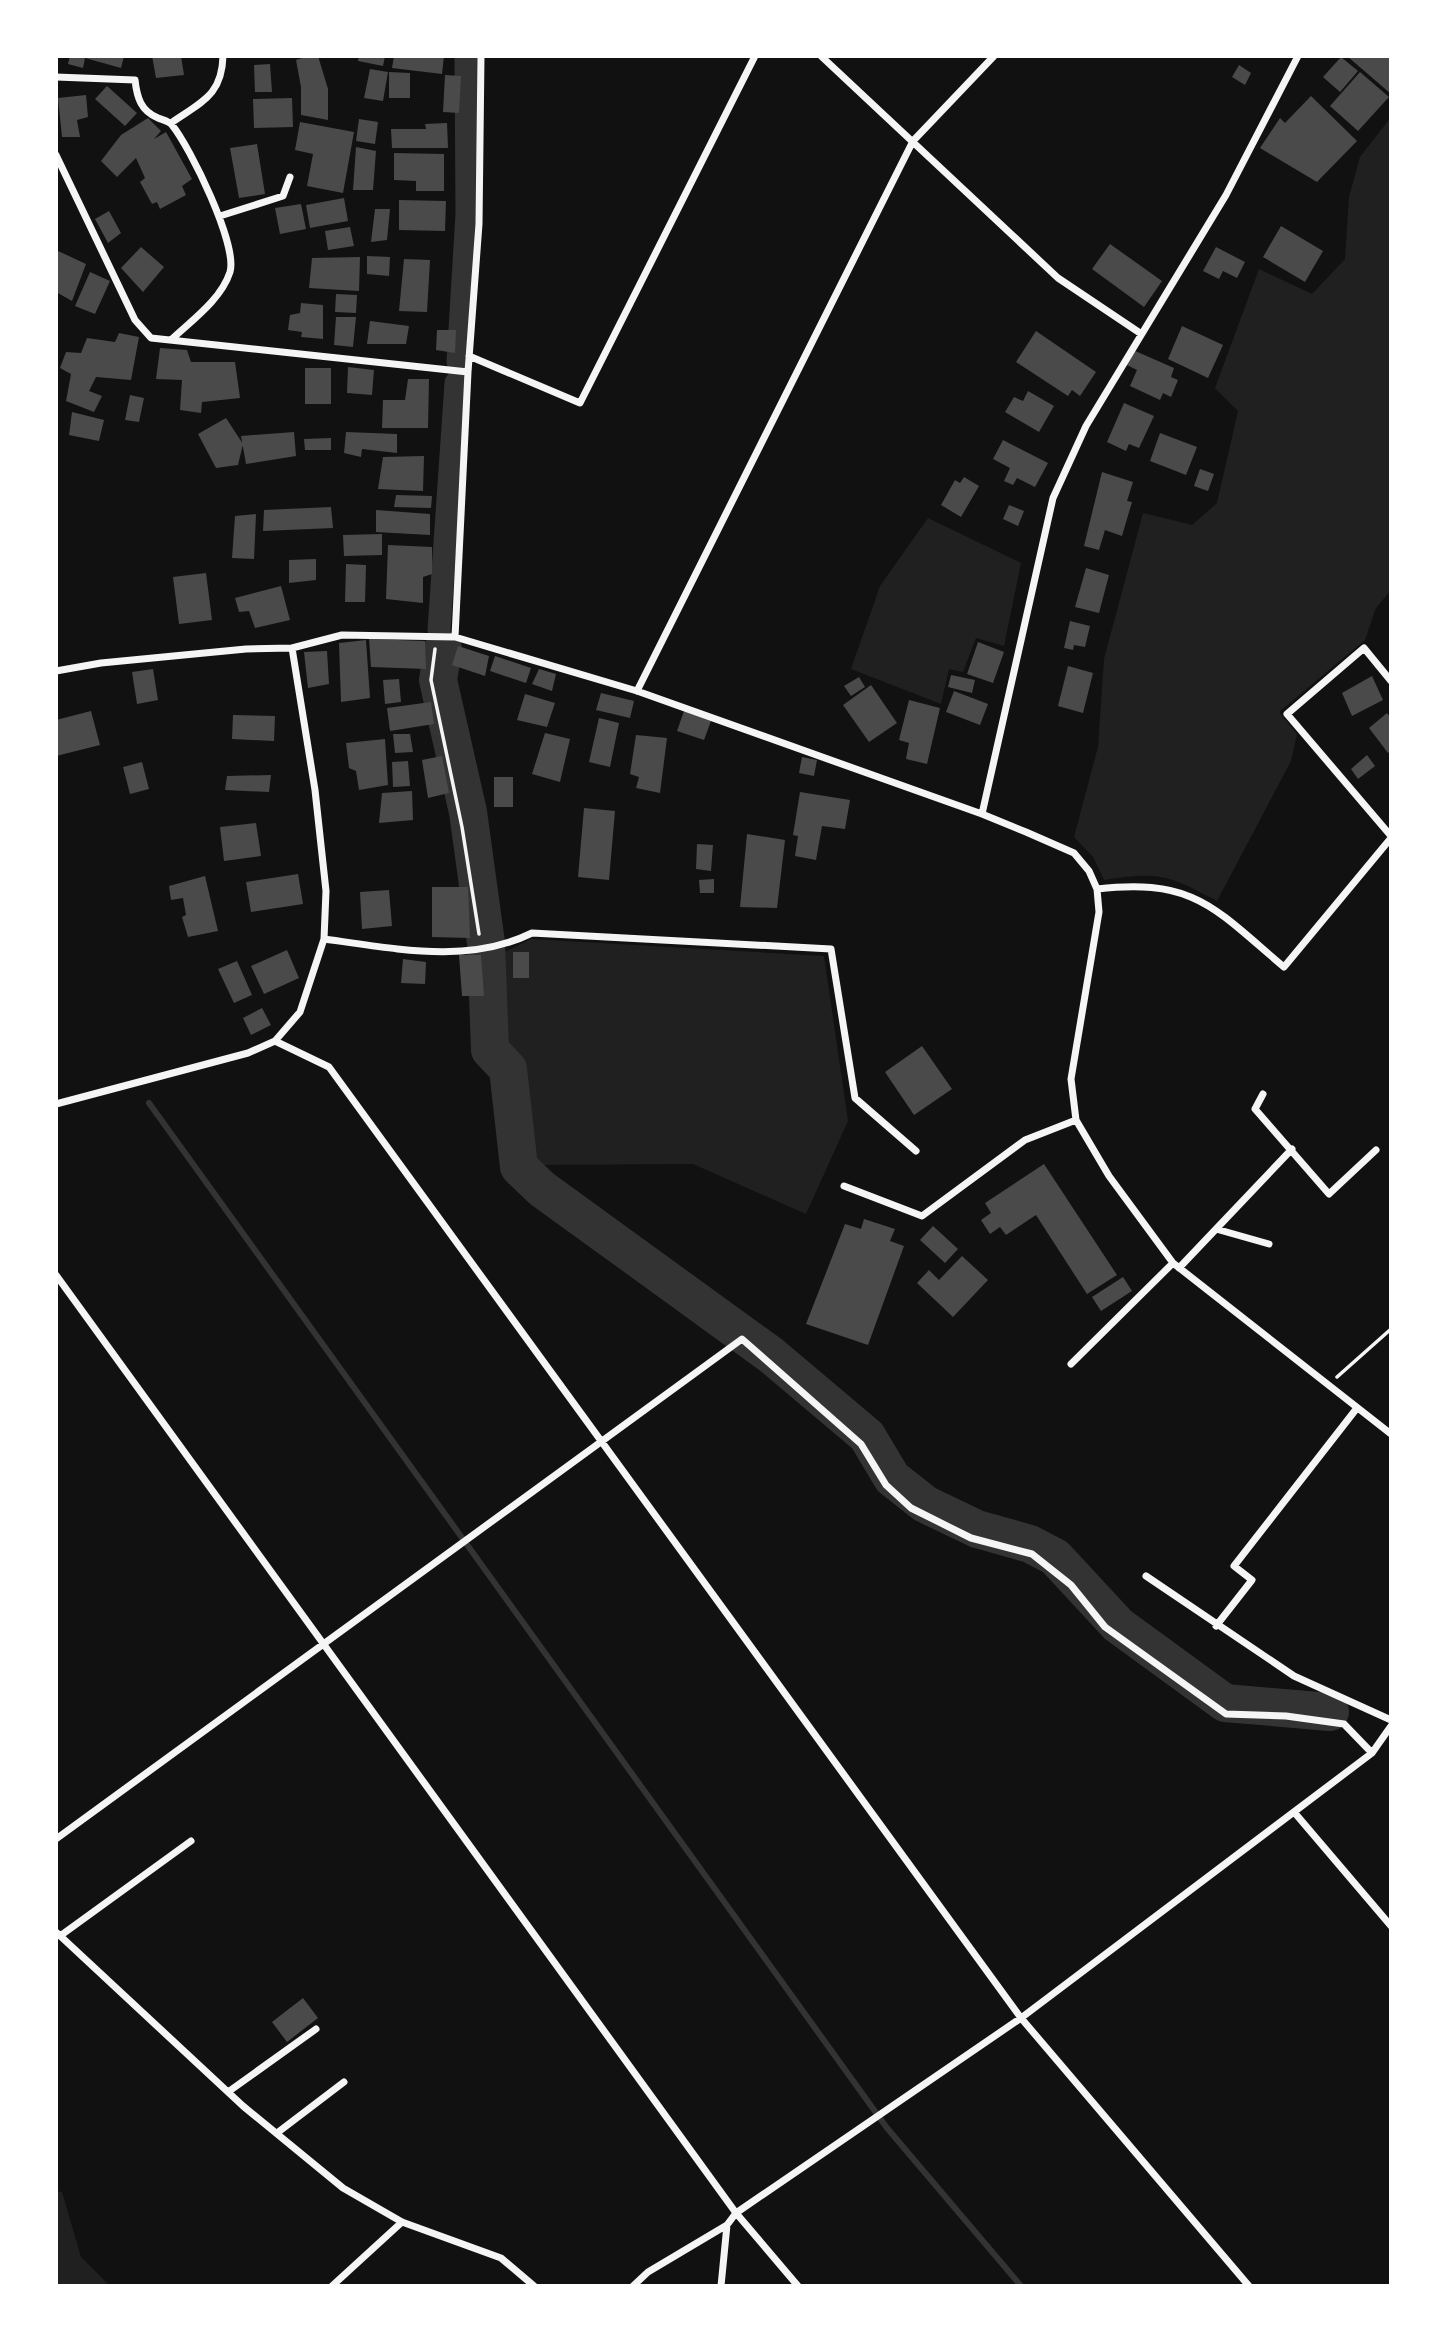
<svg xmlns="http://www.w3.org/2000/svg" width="1447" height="2342" font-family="Mulish,sans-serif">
	<rect width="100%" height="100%" fill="#111"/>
	<path fill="#202020" d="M1391,117V590L1376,608L1365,640L1279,712L1297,734L1291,761L1217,901C1169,875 1159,871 1104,880L1093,857L1074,837L1098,747L1104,659L1143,513L1192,525L1217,503L1238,411L1215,388L1259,269L1312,294L1345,259L1349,197L1360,157Z
		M928,518L1021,563L1004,646L976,638L963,672L949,669L941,704L851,669L880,586Z
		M531,939L824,956L848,1121L806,1214L693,1164L528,1165L513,1052L497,1050L493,953L507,951Z
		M56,2191L62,2192L81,2257L110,2286H56Z"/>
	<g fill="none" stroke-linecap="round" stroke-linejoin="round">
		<path stroke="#333" stroke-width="6" d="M149,1103L887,2128L1021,2286"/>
		<path stroke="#333" stroke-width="23" d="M458,362L467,214L466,56
			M439,630L456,383"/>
		<path stroke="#333" stroke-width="38" d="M443,649L438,680L468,812L486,943L490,1050L508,1069L519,1167L542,1189L771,1355L867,1436L892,1478L925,1504L977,1529L1030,1544L1055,1557L1118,1625L1225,1703L1330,1712"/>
	</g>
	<path fill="#4a4a4a" d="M70,56H124L121,68L85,58L83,68L68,64Z
		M152,56H181L184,75L156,78Z
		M308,56H318L328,89V120L301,115V87L296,60Z
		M359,56H385L383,66L358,61Z
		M394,56H444L442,74L392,68Z
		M1347,56H1391V94Z
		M1341,57L1358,71L1340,92L1323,77Z
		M270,64L272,92H255L254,65Z
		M1239,65L1251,73L1245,85L1232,77Z
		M370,69L388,72L383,101L364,98Z
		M389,72L410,73V98H389Z
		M1360,72L1389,97L1358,131L1330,106Z
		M445,75L461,76L459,113L443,112Z
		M107,86L137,113L125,126L95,99Z
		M86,95L88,117L77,120L80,137H62L58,98Z
		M1311,96L1357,141L1317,182L1260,148L1280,118L1285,123Z
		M292,98L293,127L254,128L253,99Z
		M148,118L161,131L154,139L166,132L192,179L182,186L186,195L160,209L157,202L152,204L140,182L145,178L136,158L117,177L101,161L121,135Z
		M359,119L378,122L375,144L356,141Z
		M300,122L354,132L343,193L307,186L313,154L295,150Z
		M447,123L448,148H392L391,129H426L425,124Z
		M257,144L265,194L239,198L230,148Z
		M356,147L376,151L373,190H353Z
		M394,153L444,154V191H416V181L394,180Z
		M344,198L348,221L310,228L306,205Z
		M399,200L446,201L445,231L399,230Z
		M301,204L306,229L280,234L275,208Z
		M375,209H390L387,240L371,242Z
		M109,211L121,233L108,243L95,219Z
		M1281,226L1323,251L1305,282L1263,257Z
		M350,227L354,246L328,250L325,231Z
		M1110,244L1162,281L1144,307L1092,269Z
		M141,247L164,267L143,292L121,268Z
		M1216,247L1245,262L1237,278L1223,271L1219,279L1203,271Z
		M56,250L86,264L72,301L56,292Z
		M367,256L390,257L389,276L367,274Z
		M360,257L359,291L309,288L312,258Z
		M404,259L430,260L427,312L399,311Z
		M90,272L110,281L95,314L75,306Z
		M336,294L357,295L356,313L335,312Z
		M301,303L323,305V339L301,337L302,332L288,330L290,315L300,313Z
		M336,317H356L353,347L334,345Z
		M370,321L409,326L406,344H367Z
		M1182,326L1223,345L1208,378L1168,359Z
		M437,330H456L455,353L436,350Z
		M1036,331L1096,372L1080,396L1072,390L1068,396L1016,362Z
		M119,333L139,337L131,380L96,377L89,391L102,396L94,412L66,401L71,374L60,368L66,352L81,353L87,338L115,342Z
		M160,348L187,350L191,362H235L240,398L202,402L201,413L180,410L182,380L156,379Z
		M1133,350L1174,368L1171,377L1178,380L1171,397L1163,393L1160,400L1130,386L1137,370L1127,365Z
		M348,367L374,370L372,395L347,393Z
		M305,368H331V404H305Z
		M408,379H429L428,428H382L383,400H405Z
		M1028,391L1054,406L1039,432L1005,412L1014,397L1023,401Z
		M130,395L144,398L139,422L125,420Z
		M1124,403L1154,416L1139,448L1129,444L1126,451L1107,442Z
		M72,412L104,420L99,441L69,435Z
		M226,418L243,444L238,465L216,468L198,434Z
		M294,432L296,456L246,464L241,436Z
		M346,432L397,434V453L362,449L361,457L344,453Z
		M1160,433L1197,447L1186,475L1150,461Z
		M331,438V450H305L304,439Z
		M1003,440L1048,463L1035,487L1017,478L1013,485L1004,481L1010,468L993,459Z
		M424,456L423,491L378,489L383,457Z
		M1200,469L1214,474L1208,491L1194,486Z
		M1102,472L1133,482L1127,501L1132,502L1122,536L1105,530L1099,550L1084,546Z
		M964,477L979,486L961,517L941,505L955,480L960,483Z
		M396,495L432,496L431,508L394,507Z
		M1009,505L1024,511L1018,526L1003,519Z
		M331,507L333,528L263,531L264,510Z
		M376,510L430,514V535L376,532Z
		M256,514L254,559L232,558L235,516Z
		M382,534V555L344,556L343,535Z
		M388,545L432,547V574L423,577V603L386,599Z
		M316,559V580L289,583V560Z
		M346,564L366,565L365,602H345Z
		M1086,568L1109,575L1099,613L1075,607Z
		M206,573L212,620L179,624L173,577Z
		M281,586L290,620L255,628L249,611L239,612L235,598Z
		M1070,621L1090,626L1085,647L1074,645L1073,650L1064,648Z
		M369,639L425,641L426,669L371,667Z
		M366,640L370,698L341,702L339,643Z
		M978,642L1004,652L993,683L967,674Z
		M458,646L489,656L485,676L452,665Z
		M327,651L329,684L308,688L304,652Z
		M495,656L531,668L526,683L490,671Z
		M1068,666L1093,673L1083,713L1058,706Z
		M153,669L158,700L137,704L132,672Z
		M539,669L556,674L552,691L532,684Z
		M951,675L975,680L972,693L948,687Z
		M1372,676L1383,700L1352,716L1342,693Z
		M859,677L865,687L851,696L844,686Z
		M399,679L401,702L385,704L383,680Z
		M871,685L897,723L869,742L843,705Z
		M954,691L988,704L980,725L946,712Z
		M601,693L634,701L630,718L596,710Z
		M525,694L555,703L547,727L517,720Z
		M909,700L940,708L927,764L906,759L909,743L899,740Z
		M431,702L434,724L390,731L387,708Z
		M91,711L100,745L56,756V720Z
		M684,711L711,721L704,740L677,731Z
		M1387,713L1391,718V750L1388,753L1369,728Z
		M233,715L275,716L274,741L232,739Z
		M599,718L619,723L610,767L589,762Z
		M545,733L570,739L560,782L532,774Z
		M393,734H410L413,752L395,753Z
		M636,735L667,738L660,793L636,788L639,777L630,774Z
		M385,739L388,785L359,790L356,771L349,768L346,743Z
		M1367,755L1375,766L1358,779L1351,769Z
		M442,756L449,793L428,798L422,760Z
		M802,757L817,760L814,776L799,773Z
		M408,761L410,786L393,787L392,762Z
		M142,762L149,789L130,794L123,767Z
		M271,775L269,792L225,790L227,776Z
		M494,777H513V807H494Z
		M412,791L413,820L379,823L382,793Z
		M800,792L850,800L845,829L822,826L816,860L795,856L798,836L793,835Z
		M584,808L615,811L609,880L578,877Z
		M256,823L261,856L224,861L220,827Z
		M747,834L785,840L777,908L740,907Z
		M697,844L713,845L711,871L696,869Z
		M298,874L303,904L251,912L246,882Z
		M205,876L218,931L188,937L182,917L186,915L183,898L171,900L169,886Z
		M714,879V893H700L699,880Z
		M432,887H468L470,938L432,937Z
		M389,890L392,926L362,929L360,892Z
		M287,950L299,978L264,994L251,966Z
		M513,952H529V978H513Z
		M459,955H481L484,996H462Z
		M403,959L426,962L425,984L401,983Z
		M237,961L252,995L234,1003L218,969Z
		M262,1008L271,1025L251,1035L243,1018Z
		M922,1046L952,1089L914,1115L885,1072Z
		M1044,1164L1117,1275L1087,1294L1036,1215L1006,1235L1000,1227L990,1234L981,1220L991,1213L985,1203Z
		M864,1219L895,1229L890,1241L904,1246L868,1345L806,1324L845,1224L861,1229Z
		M933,1226L958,1249L945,1263L920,1240Z
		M962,1256L988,1280L953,1317L917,1283L929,1270L939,1280Z
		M1123,1277L1132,1291L1101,1311L1092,1297Z
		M303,1998L318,2018L287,2042L272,2022Z"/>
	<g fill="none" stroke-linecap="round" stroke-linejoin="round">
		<path stroke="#f5f5f5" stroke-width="3.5" d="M435,649L431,680L462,827L479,934
			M1337,1377L1391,1329"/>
		<path stroke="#f5f5f5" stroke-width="7" d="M821,56L1058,278L1140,333
			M56,77L135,80C137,98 141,111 158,118C163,120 169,121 172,125C190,147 238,245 230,272C221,300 191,321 171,340
			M171,123C201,102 222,96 223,56
			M56,155L135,320L151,338L468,372
			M220,216L283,196L290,177
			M469,356L580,403L755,56
			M455,637L468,372L479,224L481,56
			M56,671L101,663L246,649L292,648L342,635L455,637L637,691L982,814L1026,832L1074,853L1089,871L1097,889L1099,912L1071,1079L1076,1120L1109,1176L1173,1263L1391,1434
			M1391,681L1364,648L1287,714L1391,836
			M637,691L913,141L994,56
			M982,814L1053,498L1086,426L1226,195L1298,56
			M1097,889C1195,878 1214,908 1284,967L1391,838
			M324,939C393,948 467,965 532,933L831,949L855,1098L916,1151
			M275,1041L329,1067L1021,2018L1249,2286
			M1263,1094L1255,1109L1329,1194L1376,1150
			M56,1104L248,1053L275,1041L300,1012L324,939L326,891L315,790L292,648
			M844,1186L922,1216L1025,1140L1076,1120
			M1216,1229L1269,1244
			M1179,1268L1292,1149
			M56,1275L736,2213L798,2286
			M1071,1364L1173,1263
			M1146,1576L1294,1676L1391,1720
			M1216,1626L1252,1580L1234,1566L1357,1408
			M1294,1812L1391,1926
			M56,1839L742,1339L861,1444L886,1485L911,1508L971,1538L1032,1554L1071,1585L1105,1627L1226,1714L1286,1716L1344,1724L1372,1753
			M56,1932L243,2106L343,2188L402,2222L501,2258L534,2286
			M60,1936L191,1841
			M228,2092L316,2029
			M277,2133L344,2082
			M332,2286L402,2222
			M633,2286L648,2272L727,2225L736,2213L1021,2018L1372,1753L1391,1726
			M721,2286L727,2225"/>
	</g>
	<rect width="1447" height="2342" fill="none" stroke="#ffffff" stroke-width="116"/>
</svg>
